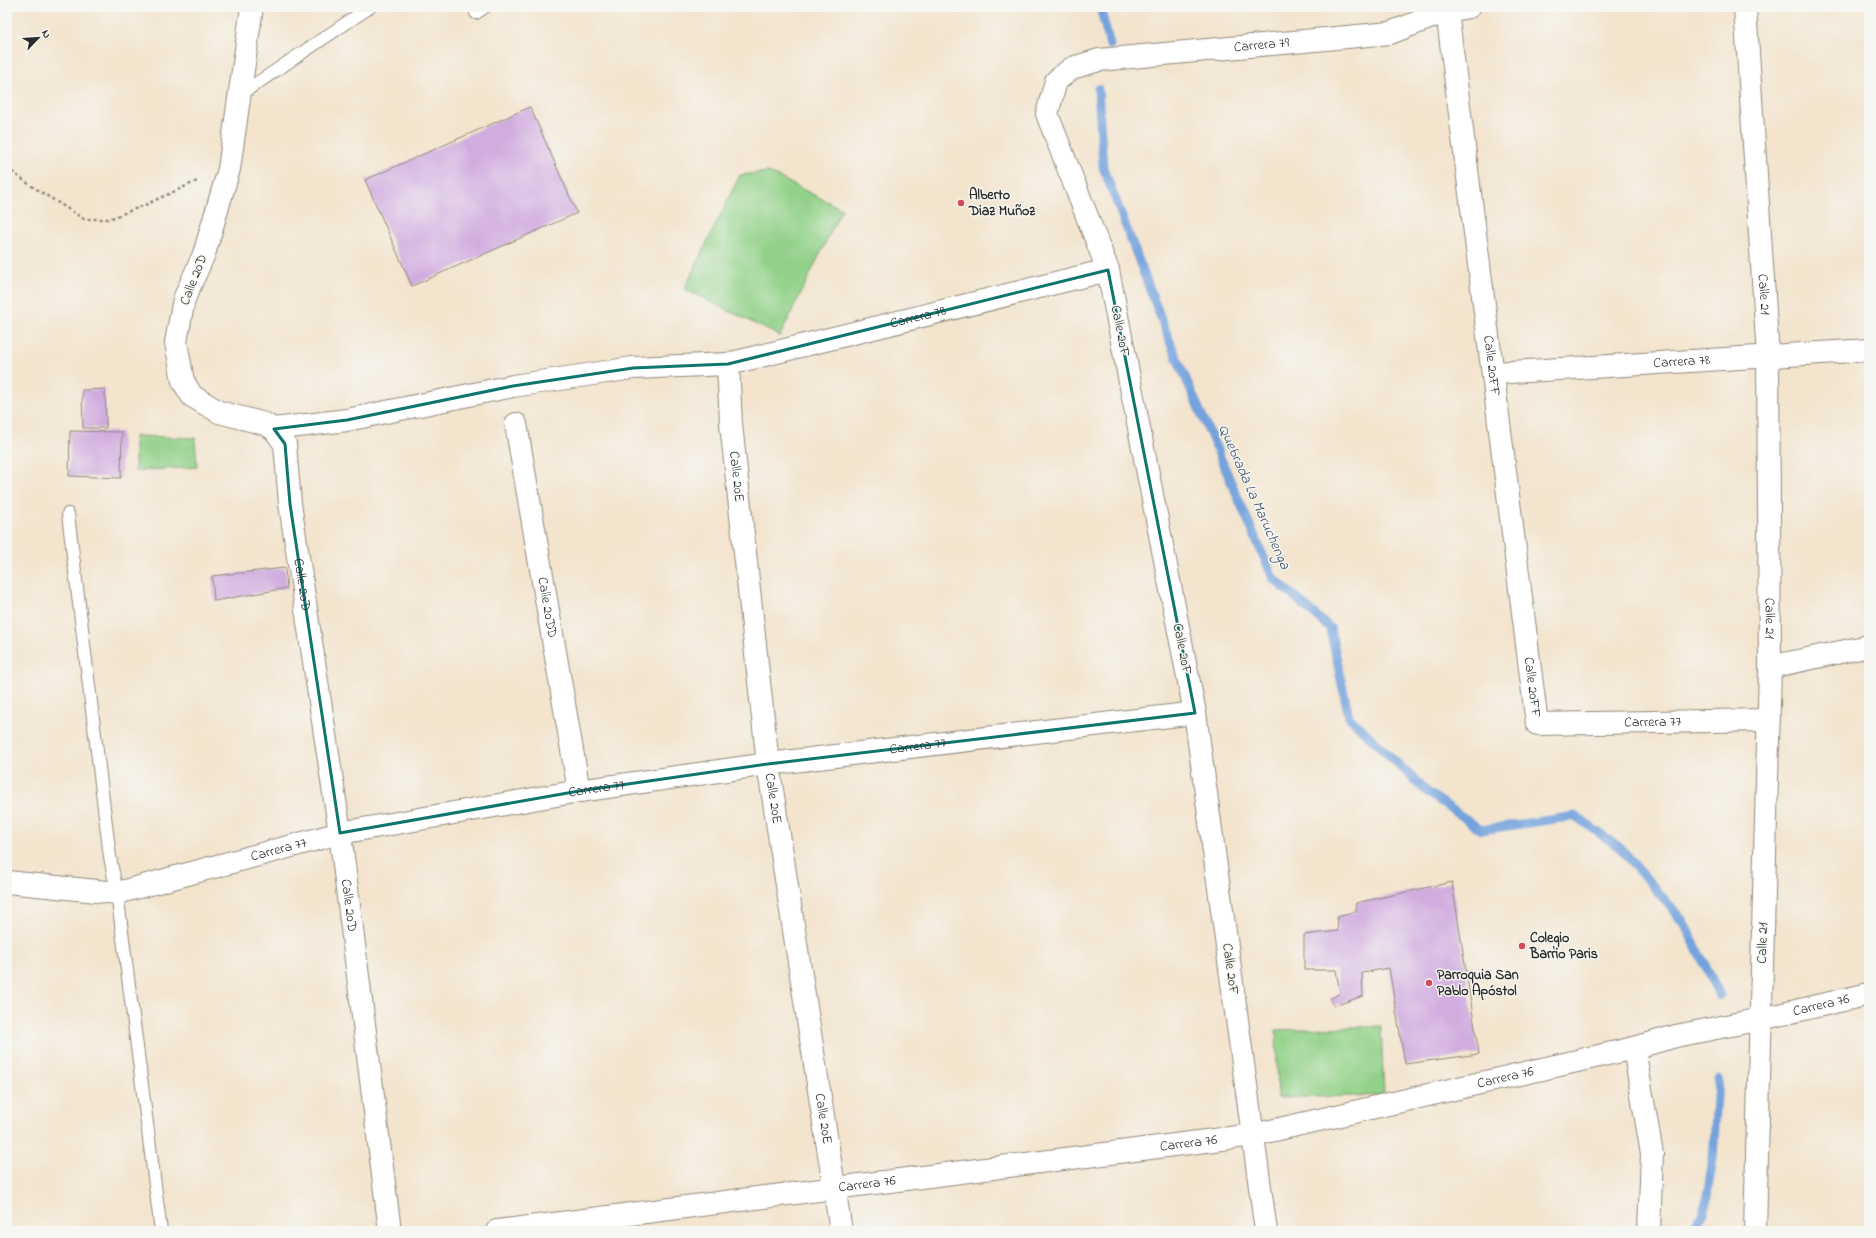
<svg xmlns="http://www.w3.org/2000/svg" width="1876" height="1238" font-family="'Indie Flower',sans-serif">
	<rect width="100%" height="100%" fill="#f6f6f2"/>
	<filter id="ink" filterUnits="userSpaceOnUse"><feTurbulence type="fractalNoise" baseFrequency=".025" numOctaves="2"/><feDisplacementMap in="SourceGraphic" scale="8" xChannelSelector="R" yChannelSelector="G"/><feConvolveMatrix kernelMatrix="1 2 1 2 8 2 1 2 1" color-interpolation-filters="sRGB"/></filter>
	<filter id="wash" filterUnits="userSpaceOnUse"><feTurbulence type="fractalNoise" baseFrequency=".012" numOctaves="4" result="noise"/><feDisplacementMap in="SourceGraphic" scale="16" xChannelSelector="R" yChannelSelector="G"/><feGaussianBlur stdDeviation="0.9" result="paint"/><feColorMatrix in="noise" values="0 0 0 0 0 0 0 0 0 0 0 0 0 0 0 0 0 1.4 0 .05"/><feComposite in="paint" operator="in"/></filter>
	<g filter="url(#wash)">
		<rect width="100%" height="100%" fill="#f3e4cd"/>
		<path fill="#92d188" stroke="#5e7e5a" d="M768,172L842,209L780,336L684,289L740,175Z
			M135,436L195,438L197,467L135,471Z
			M1381,1026L1384,1095L1278,1098L1276,1030Z"/>
		<g fill="none" stroke-linecap="round" stroke-linejoin="round">
			<path stroke="#73a2dc" stroke-width="9" d="M1100,7L1110,45
				M1098,89L1103,167L1172,347L1273,578L1330,628L1349,717L1426,791L1481,830L1575,816L1619,847L1683,921L1720,995
				M1691,1231L1704,1213L1713,1159L1718,1080"/>
		</g>
		<g id="blocks">
			<path fill="#d0acdf" d="M530,107L577,213L412,286L365,180Z
				M105,389L106,428H83L82,390Z
				M70,431L122,432L121,478L69,476Z
				M285,568L287,588L214,601L212,576Z
				M1452,882L1479,1054L1405,1064L1389,968L1362,973L1363,996L1334,1006L1330,999L1340,993L1336,970H1304V935L1338,931L1337,917L1356,912V903Z"/>
		</g>
	</g>
	<g filter="url(#ink)">
		<use href="#blocks" fill-opacity="0" stroke="#8f887c" stroke-width="1"/>
		<g fill="none" stroke-linecap="round" stroke-linejoin="round">
			<defs>
				<path id="lane" d="M476,13L485,7
					M241,94L370,7
					M68,514L110,857L117,893L161,1231"/>
				<g id="street">
					<path id="s1" d="M252,7L229,169L204,254L184,299L176,342L183,381L192,396L219,412L265,424L274,429L285,444L290,504L340,833L390,1231"/>
					<path id="s2" d="M1445,7L1447,11L1537,724L1769,720"/>
					<path id="s3" d="M1745,7L1768,356L1770,667L1755,1231"/>
					<path id="s4" d="M728,364L731,424L768,764L841,1231"/>
					<path id="s5" d="M1494,373L1869,350"/>
					<path id="s6" d="M516,424L579,791"/>
					<path id="s7" d="M274,429L347,420L513,386L633,368L728,364L1108,270"/>
					<path d="M1770,667L1869,646"/>
					<path id="s8" d="M7,882L117,893L340,833L579,791L768,764L1195,713"/>
					<path d="M1634,1048L1652,1154L1649,1231"/>
					<path id="s9" d="M497,1231L1253,1135L1634,1048L1676,1036L1761,1019L1869,994"/>
					<path id="s10" d="M1266,1231L1195,713L1108,270L1047,114L1056,81L1072,68L1099,60L1390,33L1447,11L1469,7"/>
				</g>
			</defs>
			<use href="#lane" stroke="#8f887c" stroke-width="14"/>
			<use href="#street" stroke="#8f887c" stroke-width="24"/>
			<path stroke="#8f887c" stroke-width="2.5" stroke-dasharray="3 3" stroke-linecap="butt" d="M7,168L30,185L84,219H109L145,205L197,181"/>
			<use href="#lane" stroke="#fff" stroke-width="12"/>
			<use href="#street" stroke="#fff" stroke-width="22"/>
		</g>
	</g>
	<path fill="none" stroke="#0f766e" stroke-width="3" stroke-linejoin="round" d="M1108,270L1195,713L768,764L579,791L340,833L290,504L285,444L274,429L347,420L513,386L633,368L728,364Z"/>
	<g fill="#d1495b" stroke="#f6f6f2" stroke-width="1.5">
		<circle cx="961" cy="203" r="4"/>
		<circle cx="1522" cy="946" r="4"/>
		<circle cx="1429" cy="983" r="4"/>
	</g>
	<g text-anchor="middle" dominant-baseline="central" stroke-width="3" stroke-linejoin="round" paint-order="stroke">
		<g font-size="14" fill="#2b2b2b" stroke="#f6f6f2">
			<text stroke="none"><textPath href="#s10" startOffset="1388">Carrera 79</textPath></text>
			<text transform="translate(194 280) rotate(-69)">Calle 20D</text>
			<text stroke="none"><textPath href="#s3" startOffset="288">Calle 21</textPath></text>
			<text stroke="none"><textPath href="#s7" startOffset="655">Carrera 78</textPath></text>
			<text transform="translate(1120 331) rotate(79)">Calle 20F</text>
			<text stroke="none"><textPath href="#s5" startOffset="188">Carrera 78</textPath></text>
			<text stroke="none"><textPath href="#s2" startOffset="362">Calle 20FF</textPath></text>
			<text stroke="none"><textPath href="#s4" startOffset="113">Calle 20E</textPath></text>
			<text stroke="none"><textPath href="#s1" startOffset="652">Calle 20D</textPath></text>
			<text stroke="none"><textPath href="#s6" startOffset="186">Calle 20DD</textPath></text>
			<text stroke="none"><textPath href="#s3" startOffset="612">Calle 21</textPath></text>
			<text transform="translate(1182 649) rotate(79)">Calle 20F</text>
			<text stroke="none"><textPath href="#s2" startOffset="686">Calle 20FF</textPath></text>
			<text stroke="none"><textPath href="#s2" startOffset="839">Carrera 77</textPath></text>
			<text stroke="none"><textPath href="#s8" startOffset="926">Carrera 77</textPath></text>
			<text stroke="none"><textPath href="#s8" startOffset="602">Carrera 77</textPath></text>
			<text stroke="none"><textPath href="#s4" startOffset="437">Calle 20E</textPath></text>
			<text stroke="none"><textPath href="#s8" startOffset="278">Carrera 77</textPath></text>
			<text stroke="none"><textPath href="#s1" startOffset="976">Calle 20D</textPath></text>
			<text transform="translate(1763 943) rotate(-88)">Calle 21</text>
			<text transform="translate(1230 969) rotate(82)">Calle 20F</text>
			<text stroke="none"><textPath href="#s9" startOffset="1345">Carrera 76</textPath></text>
			<text stroke="none"><textPath href="#s9" startOffset="1021">Carrera 76</textPath></text>
			<text stroke="none"><textPath href="#s4" startOffset="761">Calle 20E</textPath></text>
			<text stroke="none"><textPath href="#s9" startOffset="697">Carrera 76</textPath></text>
			<text stroke="none"><textPath href="#s9" startOffset="373">Carrera 76</textPath></text>
		</g>
		<g font-size="14" font-weight="bold" fill="#2b2b2b" stroke="#f6f6f2" text-anchor="start">
			<text x="969" y="195">Alberto<tspan x="969" dy="16">Diaz Muñoz</tspan></text>
			<text x="1530" y="938">Colegio<tspan x="1530" dy="16">Barrio Paris</tspan></text>
			<text x="1437" y="975">Parroquia San<tspan x="1437" dy="16">Pablo Apóstol</tspan></text>
		</g>
		<g font-size="15" font-style="italic" fill="#445569" stroke="#f6f6f2">
			<text transform="translate(1254 497) rotate(66)">Quebrada La Maruchenga</text>
		</g>
	</g>
	<rect width="1876" height="1238" fill="none" stroke="#f6f6f2" stroke-width="24"/>
	<g transform="translate(38 38) rotate(65)" stroke="#f6f6f2" stroke-width="3" paint-order="stroke">
	<path d="M0-3L7 15L0 10L-7 15Z" fill="#2b2b2b"/>
	<text y="-6" font-size="11" font-weight="bold" text-anchor="middle" fill="#2b2b2b">N</text>
	</g>
</svg>
